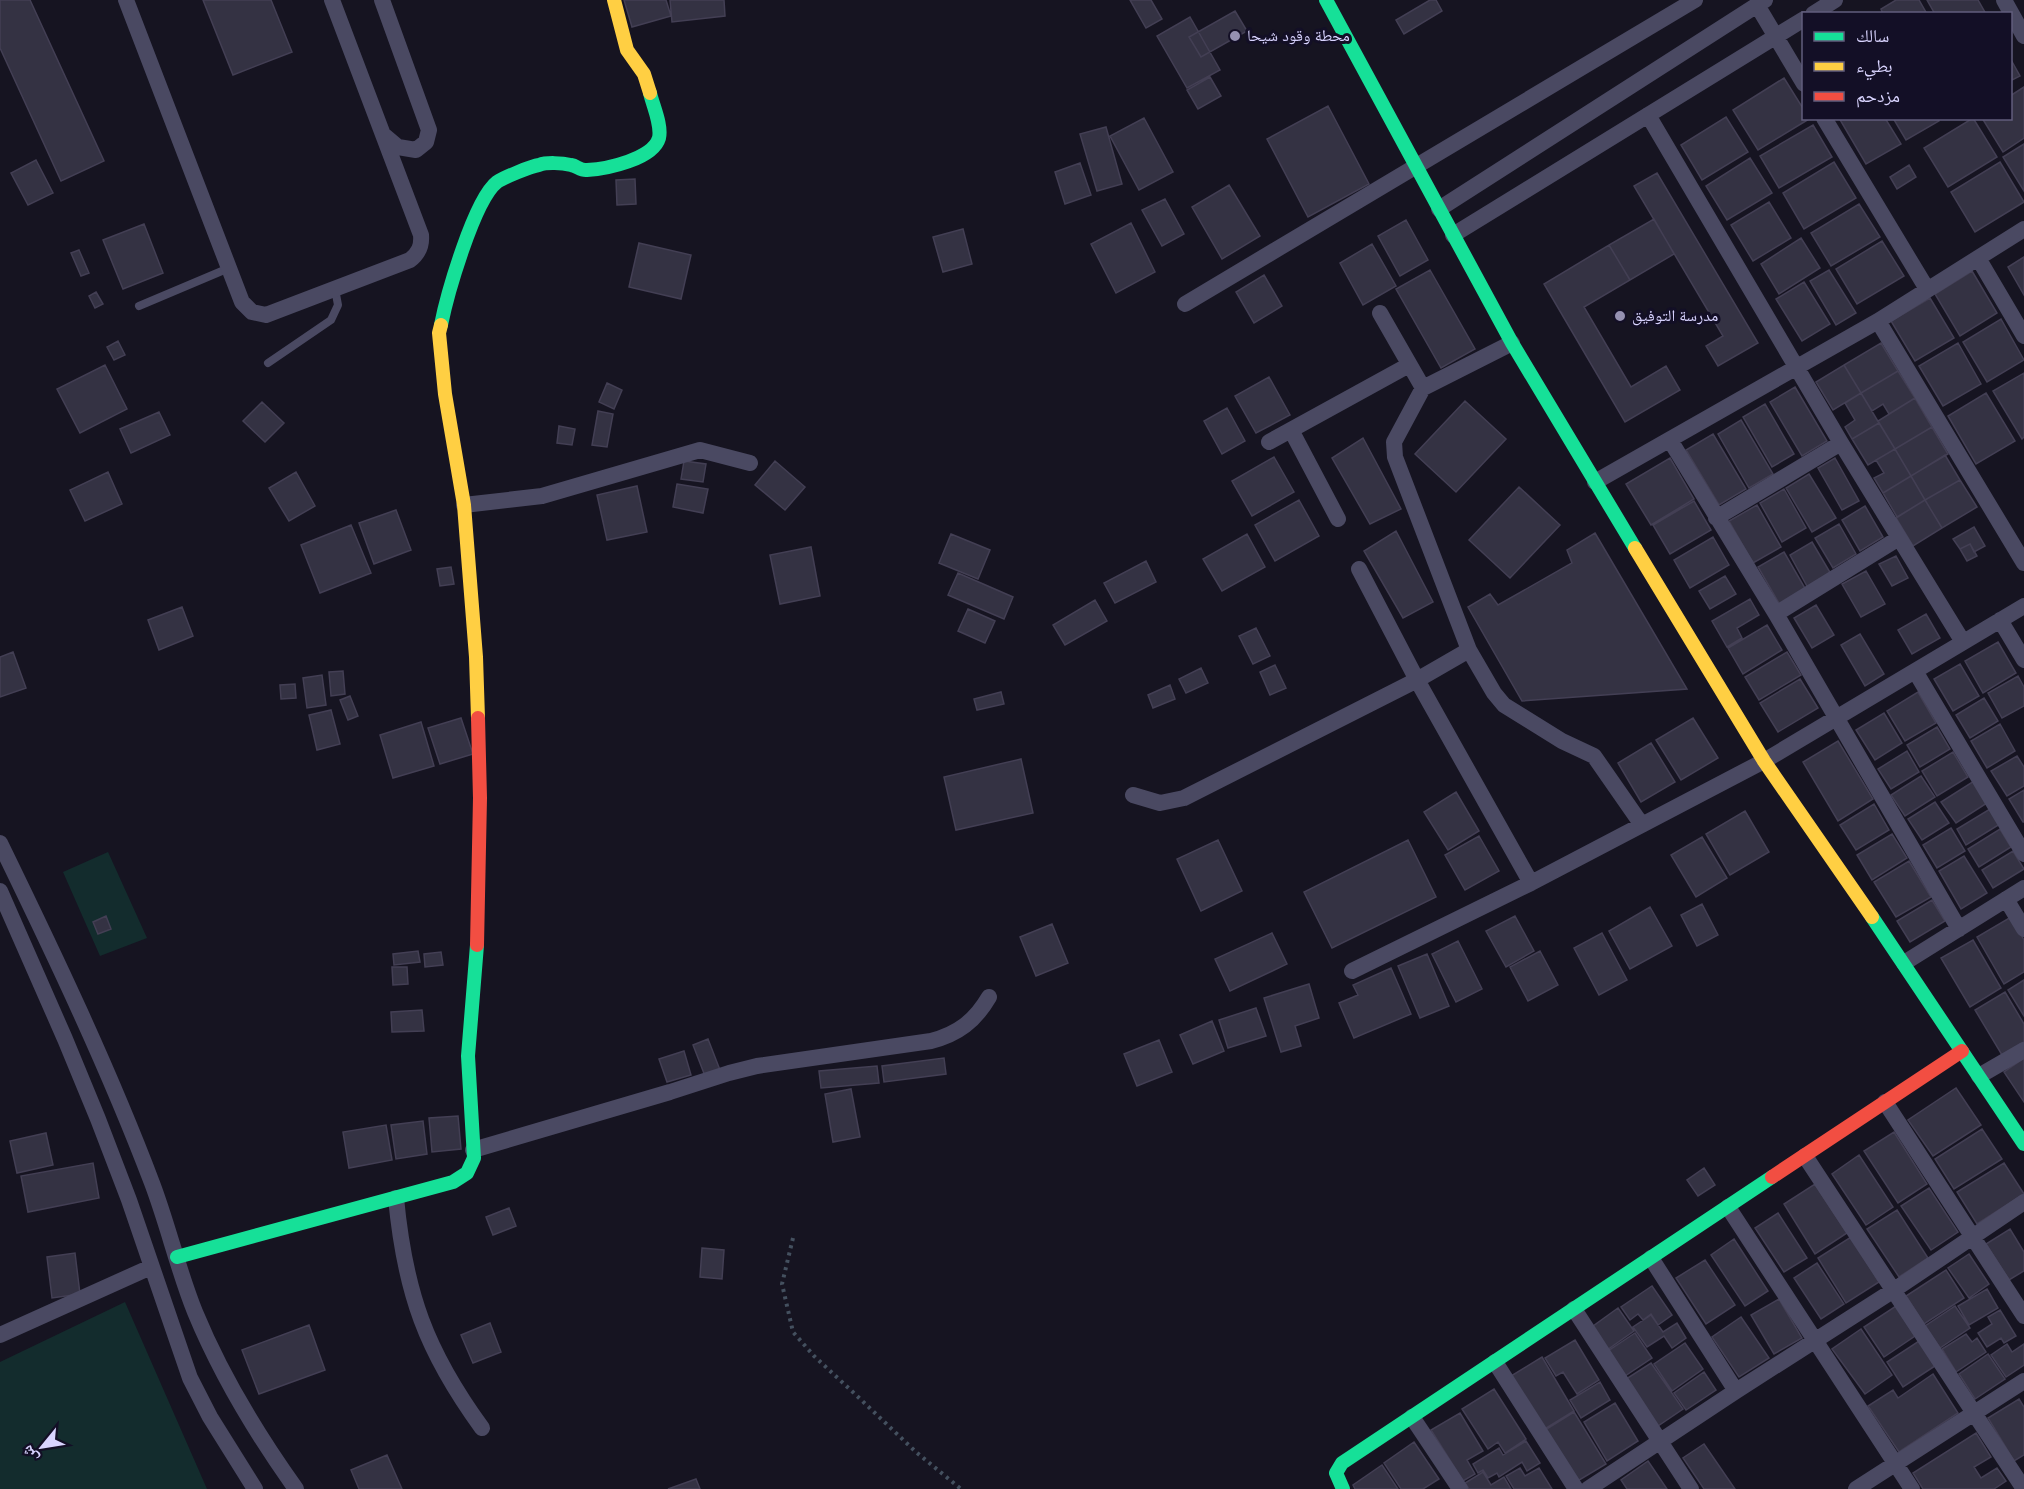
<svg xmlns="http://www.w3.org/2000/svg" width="2024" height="1489" font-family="'Varela Round','Noto Naskh Arabic',sans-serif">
	<rect width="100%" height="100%" fill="#161421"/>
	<path fill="#132c2d" d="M108,852L147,938L100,956L63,872Z
		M125,1302L207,1489H0V1362Z"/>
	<path fill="#343243" stroke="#433f54" stroke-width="1.5" d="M0,0H30L104,161L61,181L0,48Z
		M203,0H271L292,52L233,75Z
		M624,0H666L671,16L632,27Z
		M670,0H724L725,16L672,22Z
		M1130,0H1151L1162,19L1146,28Z
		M1430,0H1436L1442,11L1404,34L1396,20Z
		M1896,0H1919L1927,14H1883L1881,9Z
		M1927,0H1978L1986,14H1935Z
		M1235,11L1247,31L1201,57L1189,37Z
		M1190,17L1220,70L1187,88L1157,36Z
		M2010,58L2020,76L2010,81Z
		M1210,77L1221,96L1198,109L1187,90Z
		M1784,78L1804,110V118L1809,119L1758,150L1733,110Z
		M2024,87V138L2003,152L1982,118H2010V96Z
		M1328,106L1369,184L1308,217L1267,139Z
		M1726,117L1748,152L1702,180L1681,145Z
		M1144,118L1173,172L1139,190L1110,136Z
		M1839,118H1885L1901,144L1866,164Z
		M1893,118H1938L1939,121L1906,140Z
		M1973,118L1997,157L1948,187L1924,148Z
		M1813,125L1832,157L1779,188L1760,156Z
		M1106,127L1122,184L1097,191L1080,134Z
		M2024,144V191L2003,157Z
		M1750,158L1772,193L1727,220L1706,186Z
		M36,160L53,193L28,205L11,173Z
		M1834,162L1856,198L1804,229L1783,193Z
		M2000,162L2024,202L1975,232L1951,192Z
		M1080,163L1091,195L1065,204L1055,172Z
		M1909,165L1916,177L1897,189L1890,177Z
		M1657,173L1758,343L1718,366L1706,346L1723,336L1634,186Z
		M635,179L636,204L617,205L616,180Z
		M1229,185L1260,236L1222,259L1192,207Z
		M1165,199L1184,234L1162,246L1142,210Z
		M1769,202L1791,238L1753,261L1731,225Z
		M1859,204L1880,237L1831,266L1811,233Z
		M1654,219L1674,254L1630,280L1609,245Z
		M1406,220L1428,260L1400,276L1378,236Z
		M1131,223L1155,272L1116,293L1091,244Z
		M144,224L163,273L123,289L103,240Z
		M963,229L972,264L943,272L933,237Z
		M1801,238L1820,268L1779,294L1761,264Z
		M1882,241L1904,276L1857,304L1836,269Z
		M639,243L691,255L681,299L629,287Z
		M1372,244L1396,286L1363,305L1340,263Z
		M1609,245L1630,280L1584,307L1631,387L1666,366L1680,390L1625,422L1544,284Z
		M79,250L89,273L81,276L71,253Z
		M2024,257V295L2008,267Z
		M1430,270L1475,349L1441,368L1396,289Z
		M1829,270L1856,313L1836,325L1810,281Z
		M1972,271L1997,313L1960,336L1935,294Z
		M1264,275L1282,306L1254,323L1236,292Z
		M1804,282L1830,324L1802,341L1776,299Z
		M96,292L103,304L95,308L89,296Z
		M1930,298L1954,338L1915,361L1891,321Z
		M2001,319L2024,360L1987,382L1963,342Z
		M118,341L125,355L114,360L107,347Z
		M1881,343L1898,371L1861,393L1844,365Z
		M1958,343L1981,384L1943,406L1919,366Z
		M105,365L127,409L80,433L57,389Z
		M1844,365L1861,393L1833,410L1816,382Z
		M1898,371L1915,398L1889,414L1883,404L1872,411L1861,393Z
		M2024,373V437L2022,439L1993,391Z
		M1269,377L1290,415L1256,433L1235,396Z
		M607,383L622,390L614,409L599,402Z
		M1795,387L1827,441L1802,456L1770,402Z
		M1861,393L1879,423L1852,439L1845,427L1855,420L1845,403Z
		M1986,393L2015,441L1976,464L1948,416Z
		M1915,398L1932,427L1895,449L1878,421Z
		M1465,401L1506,439L1456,492L1415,454Z
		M262,402L284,423L265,442L243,421Z
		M1765,404L1794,454L1772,467L1743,417Z
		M1227,408L1245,441L1222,454L1204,421Z
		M598,411L613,414L607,447L592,445Z
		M159,412L170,435L131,453L120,429Z
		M1741,420L1773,474L1749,488L1718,434Z
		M1879,423L1895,449L1868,465L1852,439Z
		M559,426L575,429L572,445L557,443Z
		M1932,427L1948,454L1911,476L1895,449Z
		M1713,434L1746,489L1719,505L1686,450Z
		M1363,438L1401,509L1370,524L1332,458Z
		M1895,449L1911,476L1883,493L1874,478L1884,473L1876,460Z
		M1945,455L1960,480L1925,500L1911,476Z
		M1274,457L1294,492L1252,516L1232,481Z
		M1670,458L1694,499L1651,525L1626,484Z
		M1835,458L1859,501L1842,510L1818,468Z
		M684,461L706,464L703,482L681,479Z
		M775,461L805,487L785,510L755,485Z
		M108,472L122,504L85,521L70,490Z
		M296,472L315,506L289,521L269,488Z
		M1809,474L1836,518L1812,532L1786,488Z
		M1911,476L1925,500L1897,517L1883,493Z
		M1960,480L1977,507L1942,528L1925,500Z
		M677,484L708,489L703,513L673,507Z
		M637,486L647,532L607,540L597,495Z
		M1519,487L1560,525L1510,578L1469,540Z
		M1784,489L1806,528L1782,542L1760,503Z
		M1299,500L1319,536L1275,561L1255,525Z
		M1925,500L1942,528L1913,546L1896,518Z
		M1694,501L1711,530L1670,554L1653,525Z
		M1757,505L1781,547L1753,563L1729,521Z
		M1865,506L1883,537L1860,551L1842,520Z
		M396,510L411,550L374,564L359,523Z
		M1839,524L1856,554L1833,568L1815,538Z
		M351,525L371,573L320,593L301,545Z
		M1974,527L1985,546L1974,552L1970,544L1960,549L1953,539Z
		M1396,531L1433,602L1403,618L1364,551Z
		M1595,533L1687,689L1522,701L1468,607L1490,594L1498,605L1572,563L1567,550Z
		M951,534L990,550L978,579L939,563Z
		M1247,534L1265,567L1222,591L1203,559Z
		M1713,537L1729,565L1690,588L1674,560Z
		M1812,542L1831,574L1808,588L1790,555Z
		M1970,544L1977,556L1967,561L1960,549Z
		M811,547L820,596L780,604L770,555Z
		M1784,552L1806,590L1780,605L1758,567Z
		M1896,556L1908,578L1892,586L1879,564Z
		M1146,561L1156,582L1115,603L1104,583Z
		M451,567L454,584L440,586L437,569Z
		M1866,571L1885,604L1861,617L1842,584Z
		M958,573L1013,597L1004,619L948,595Z
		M1725,576L1736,594L1710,609L1699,591Z
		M1750,599L1759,615L1737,628L1742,638L1727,647L1712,621Z
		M1095,600L1107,621L1065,645L1053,625Z
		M1816,605L1834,635L1812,648L1794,618Z
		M182,607L193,636L159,650L148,620Z
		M968,609L995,621L985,643L958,631Z
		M1926,614L1940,638L1912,654L1898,630Z
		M1767,625L1782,650L1743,674L1728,648Z
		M1256,628L1270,656L1253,664L1239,636Z
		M1860,634L1884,674L1865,686L1841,645Z
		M1998,642L2016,673L1983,693L1965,661Z
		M13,652L26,688L0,697V657Z
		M1787,652L1801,675L1759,700L1745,677Z
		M1960,664L1979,696L1953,711L1934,679Z
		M1275,665L1286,688L1270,695L1260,672Z
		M1201,668L1208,683L1186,693L1179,679Z
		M343,671L345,694L331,696L329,672Z
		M322,675L326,705L307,708L303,678Z
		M2018,676L2024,687V706L2002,718L1988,693Z
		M1800,679L1818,708L1778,732L1760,703Z
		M295,684L296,698L281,699L280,685Z
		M1170,685L1175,699L1153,708L1148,695Z
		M1001,692L1004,704L977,710L974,699Z
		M1918,692L1936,723L1905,741L1887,711Z
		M350,696L358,716L348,720L340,700Z
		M1984,698L1998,721L1970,738L1956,715Z
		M331,710L340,744L317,750L309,715Z
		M1884,713L1902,743L1875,760L1856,730Z
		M461,718L473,754L440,764L428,728Z
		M1693,718L1718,758L1681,780L1656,740Z
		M421,722L434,766L393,778L380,735Z
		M2000,724L2015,751L1987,768L1971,741Z
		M1937,727L1950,749L1920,767L1907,745Z
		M1838,741L1873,799L1838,821L1803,762Z
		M1651,743L1675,782L1641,802L1618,763Z
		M1907,751L1919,772L1891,789L1878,769Z
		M1953,752L1968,777L1937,796L1922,771Z
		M2017,756L2024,767V786L2007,796L1991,771Z
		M1021,759L1033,813L956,830L944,777Z
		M1921,776L1935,797L1905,816L1891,795Z
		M1974,781L1987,803L1956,823L1941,802Z
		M2024,790V822H2023L2009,799Z
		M1456,792L1479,831L1448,850L1424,812Z
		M1935,802L1949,823L1922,840L1908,819Z
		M1874,804L1889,830L1856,850L1840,825Z
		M1990,809L2000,824L1966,845L1957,829Z
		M1745,811L1769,852L1730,875L1706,834Z
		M1951,828L1965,851L1937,868L1923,845Z
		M2000,829L2011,847L1979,867L1968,849Z
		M1892,834L1907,858L1872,880L1857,855Z
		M1479,836L1499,871L1465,890L1445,855Z
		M1702,837L1727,878L1696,897L1671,855Z
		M1218,840L1242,891L1201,911L1177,859Z
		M1408,840L1436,897L1332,948L1304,892Z
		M2013,851L2024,869L1993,888L1982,870Z
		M1964,856L1987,893L1961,909L1939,871Z
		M1909,861L1931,897L1896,917L1874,882Z
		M1932,900L1945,921L1910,942L1897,921Z
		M1702,904L1718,935L1697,946L1681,915Z
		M1650,907L1672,946L1630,969L1609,931Z
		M106,916L111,929L98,934L93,922Z
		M1515,916L1534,951L1506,967L1486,931Z
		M2011,917L2024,940V972L2004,984L1977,937Z
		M1052,924L1068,963L1036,976L1020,937Z
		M1272,933L1287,964L1230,991L1215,959Z
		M1602,933L1627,980L1599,995L1574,948Z
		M1973,940L2001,988L1970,1007L1941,958Z
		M1458,941L1482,989L1456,1002L1432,954Z
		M418,951L420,962L394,965L393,954Z
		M1540,951L1558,985L1528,1001L1510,967Z
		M441,952L443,965L425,967L424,954Z
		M1427,954L1449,1006L1420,1018L1398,966Z
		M392,967H407L408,984L393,985Z
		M1391,968L1411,1014L1354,1038L1339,1003L1358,995L1353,985Z
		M2024,980V1016L2008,990Z
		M1309,984L1319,1018L1295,1026L1301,1046L1281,1052L1264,998Z
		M2005,992L2024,1024V1042L2002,1055L1975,1010Z
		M1256,1008L1266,1036L1228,1048L1219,1020Z
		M422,1010L424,1031L392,1032L391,1012Z
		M1212,1021L1224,1051L1193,1064L1180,1035Z
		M708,1039L720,1070L705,1076L693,1045Z
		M1159,1040L1172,1072L1137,1086L1124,1054Z
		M684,1051L691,1075L667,1082L659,1059Z
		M944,1058L946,1074L884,1082L882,1066Z
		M2024,1058V1102L2004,1072Z
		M877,1066L879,1083L821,1088L819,1071Z
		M1956,1088L1981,1125L1933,1156L1908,1120Z
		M851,1089L860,1137L833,1142L825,1094Z
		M458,1116L461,1149L432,1152L429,1118Z
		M423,1121L427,1154L396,1159L391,1125Z
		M386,1125L392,1160L349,1168L343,1132Z
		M1982,1129L2002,1159L1954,1189L1935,1159Z
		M1894,1132L1927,1184L1898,1203L1864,1151Z
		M46,1133L53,1165L17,1173L10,1141Z
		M1859,1155L1893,1207L1866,1225L1832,1174Z
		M93,1163L99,1198L28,1212L21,1176Z
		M2004,1163L2024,1194L1977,1224L1957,1192Z
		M1704,1168L1715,1185L1698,1196L1687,1180Z
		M1815,1184L1847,1233L1815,1254L1784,1204Z
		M1929,1188L1958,1232L1931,1250L1901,1206Z
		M509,1208L516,1226L493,1235L486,1217Z
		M1897,1210L1928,1258L1899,1277L1867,1229Z
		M1778,1213L1807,1258L1784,1272L1755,1228Z
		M2010,1229L2024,1252V1271L2009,1280L1986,1244Z
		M1851,1237L1879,1282L1846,1303L1818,1258Z
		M1734,1239L1768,1291L1745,1306L1711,1255Z
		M702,1248L724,1250L722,1279L700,1277Z
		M75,1253L80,1294L52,1298L47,1257Z
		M1969,1254L1989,1284L1969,1298L1948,1268Z
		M1705,1260L1735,1305L1706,1324L1676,1278Z
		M1817,1263L1844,1304L1821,1319L1794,1278Z
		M1946,1270L1964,1298L1924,1324L1906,1296Z
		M1652,1286L1672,1315L1658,1325L1651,1314L1643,1320L1638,1314L1630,1320L1621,1307Z
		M1987,1289L1998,1308L1969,1325L1958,1306Z
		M1779,1299L1802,1338L1774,1354L1751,1315Z
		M1896,1306L1915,1336L1884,1357L1864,1327Z
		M1955,1306L1970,1328L1940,1348L1925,1326Z
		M1618,1308L1634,1331L1604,1352L1589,1329Z
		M2000,1310L2016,1336L2004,1343L2001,1338L1987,1347L1978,1333L1992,1324L1988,1317Z
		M1651,1315L1663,1332L1677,1323L1686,1338L1672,1348L1664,1336L1647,1347L1633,1327Z
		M1741,1317L1769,1358L1739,1377L1712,1337Z
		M490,1323L501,1352L473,1363L461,1335Z
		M309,1325L325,1370L259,1394L242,1350Z
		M1861,1329L1892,1375L1865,1394L1832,1349Z
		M1635,1333L1652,1358L1622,1378L1605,1353Z
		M1966,1334L1972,1342L1977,1338L1986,1352L1956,1372L1942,1349Z
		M1575,1340L1599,1380L1577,1394L1563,1372L1556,1376L1545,1358Z
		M1919,1341L1935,1366L1903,1387L1887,1362Z
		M1685,1343L1703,1369L1672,1391L1654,1364Z
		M2007,1344L2012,1352L2024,1344V1365L2006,1377L1991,1355Z
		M1988,1354L2005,1379L1975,1399L1959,1374Z
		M1542,1357L1574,1411L1543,1430L1511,1376Z
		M1651,1363L1683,1409L1655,1428L1623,1381Z
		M1704,1372L1716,1390L1686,1410L1674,1393Z
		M1933,1374L1958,1413L1899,1452L1868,1406L1893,1390L1898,1398Z
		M1600,1382L1610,1400L1581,1418L1570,1400Z
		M1494,1389L1526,1439L1505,1453L1498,1442L1488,1449L1462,1409Z
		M2019,1399L2024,1407V1455L2014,1461L1988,1418Z
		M1615,1403L1638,1441L1607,1461L1584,1422Z
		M1574,1412L1606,1464L1576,1482L1545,1430Z
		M1460,1413L1483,1451L1467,1460L1475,1474L1463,1481L1431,1430Z
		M1976,1433L1991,1457L1974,1467L1981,1478L1997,1468L2006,1481L1994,1489H1923L1913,1473Z
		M1526,1441L1540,1463L1527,1471L1522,1462L1499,1477L1497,1473L1488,1478L1483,1470L1478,1473L1473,1464L1499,1448L1503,1455Z
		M1414,1442L1439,1479L1423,1489H1401L1384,1463Z
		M1704,1444L1735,1489H1704L1683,1458Z
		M387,1455L402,1489H359L351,1470Z
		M1648,1461L1667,1489H1627L1621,1480Z
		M1382,1465L1398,1489H1355L1353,1485Z
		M1520,1468L1525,1476L1539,1468L1552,1489H1514L1506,1476Z
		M1483,1472L1491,1485L1504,1477L1511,1489H1469L1465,1483Z
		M696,1479L700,1489H668Z"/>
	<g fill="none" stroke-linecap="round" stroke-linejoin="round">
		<path stroke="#44505f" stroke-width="4" stroke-dasharray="3 4.5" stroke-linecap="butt" d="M793,1238L782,1284L793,1332L814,1356L856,1395L916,1452L961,1489"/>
		<path stroke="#4a4962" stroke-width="8" d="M139,306L229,268
			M268,363L331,320L338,305L335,289"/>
		<path stroke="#4a4962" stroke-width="16" d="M126,0L242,302L252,312L266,315L410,260C419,253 422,246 421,235L332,0
			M382,0L429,130L426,142L416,150L398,147L385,136
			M2004,0L2024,36
			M1757,5L1804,84
			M1813,14L1835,0
			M1648,115L1841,443L1963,642
			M1824,118L1927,289
			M1439,209L1765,0
			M1453,235L1804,19
			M1978,258L2024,336
			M1185,304L1695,0
			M1380,313L1423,388
			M1878,321L2024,563
			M1512,343L1423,388L1394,442L1395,457L1469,650L1494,693L1504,705L1562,741L1594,756L1642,825
			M1291,430L1338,519
			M1670,440L1776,614L1959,929
			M1269,442L1409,365
			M1595,482L1878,321L2024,229
			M464,505L542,496L700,450L750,463
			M1716,518L1841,443
			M1359,569L1417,680L1531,883
			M1776,614L1899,538
			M2000,620L2024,660
			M1915,671L2024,854
			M1133,795L1160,803L1184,798L1417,680L1469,650
			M0,843C54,954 108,1067 152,1183C168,1225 178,1270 195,1312C221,1375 256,1433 296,1489
			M0,891L65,1039L98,1119L129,1200L190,1378L210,1417L255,1489
			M2006,899L2024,929
			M1904,963L2024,888
			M1352,971L1531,883L1764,761L2024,606
			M1979,1076L2024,1050
			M1885,1102L2024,1316
			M473,1150L670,1092L729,1073L757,1066L931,1041C958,1034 975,1021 989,997
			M1805,1156L2024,1489
			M396,1198C405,1293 426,1351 482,1428
			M1728,1207L1912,1489
			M1651,1258L1736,1391
			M1574,1309L1691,1489
			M0,1335L151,1267
			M1495,1362L1576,1489
			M1412,1417L1460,1489
			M1588,1489L1736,1391L1894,1290L2024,1202
			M1856,1489L2024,1381"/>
		<path stroke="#16e098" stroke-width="14" d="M1326,0L1512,343L1635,548
			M441,325C447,295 474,200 497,182C503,178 531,166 539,165C547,162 562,163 571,165C577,166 581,171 587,170C607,169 653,159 659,138C662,125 653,106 650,93
			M1872,917L2024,1144
			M177,1257L453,1182L467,1173L474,1158L468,1056L477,945
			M1343,1489L1336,1473L1342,1463L1772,1177"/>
		<path stroke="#ffcf43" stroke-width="14" d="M614,0L627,50L644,74L650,93
			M441,325L439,333L445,394L464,505L476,657L478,718
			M1635,548L1764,761L1872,917"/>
		<path stroke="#f24e42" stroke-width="14" d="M477,945L480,798L478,718
			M1772,1177L1962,1051"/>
	</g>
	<g fill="#9591b1" stroke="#130f26" stroke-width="2">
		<circle cx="1235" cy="36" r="6"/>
		<circle cx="1620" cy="316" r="6"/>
	</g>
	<g text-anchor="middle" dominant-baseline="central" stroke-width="6" stroke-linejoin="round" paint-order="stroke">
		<g font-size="16" fill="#d9d4ff" stroke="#130f26" text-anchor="start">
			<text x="1247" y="36">محطة وقود شيحا</text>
			<text x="1632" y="316">مدرسة التوفيق</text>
		</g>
	</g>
	<rect x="1802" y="12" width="210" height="108" fill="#130f26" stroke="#625e7d" stroke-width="1.5"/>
	<rect x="1814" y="32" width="30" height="9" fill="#16e098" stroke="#625e7d" stroke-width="1.5"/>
	<text x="1856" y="42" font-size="18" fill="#d9d4ff">سالك</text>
	<rect x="1814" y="62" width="30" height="9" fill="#ffcf43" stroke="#625e7d" stroke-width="1.5"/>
	<text x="1856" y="72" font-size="18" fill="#d9d4ff">بطيء</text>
	<rect x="1814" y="92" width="30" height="9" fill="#f24e42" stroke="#625e7d" stroke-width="1.5"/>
	<text x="1856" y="102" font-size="18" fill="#d9d4ff">مزدحم</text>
	<g transform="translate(42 1447) rotate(240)" stroke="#130f26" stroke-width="4.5" paint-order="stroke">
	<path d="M0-4.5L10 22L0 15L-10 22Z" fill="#d9d4ff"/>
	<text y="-9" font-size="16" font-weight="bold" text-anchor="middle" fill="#d9d4ff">ش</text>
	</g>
</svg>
